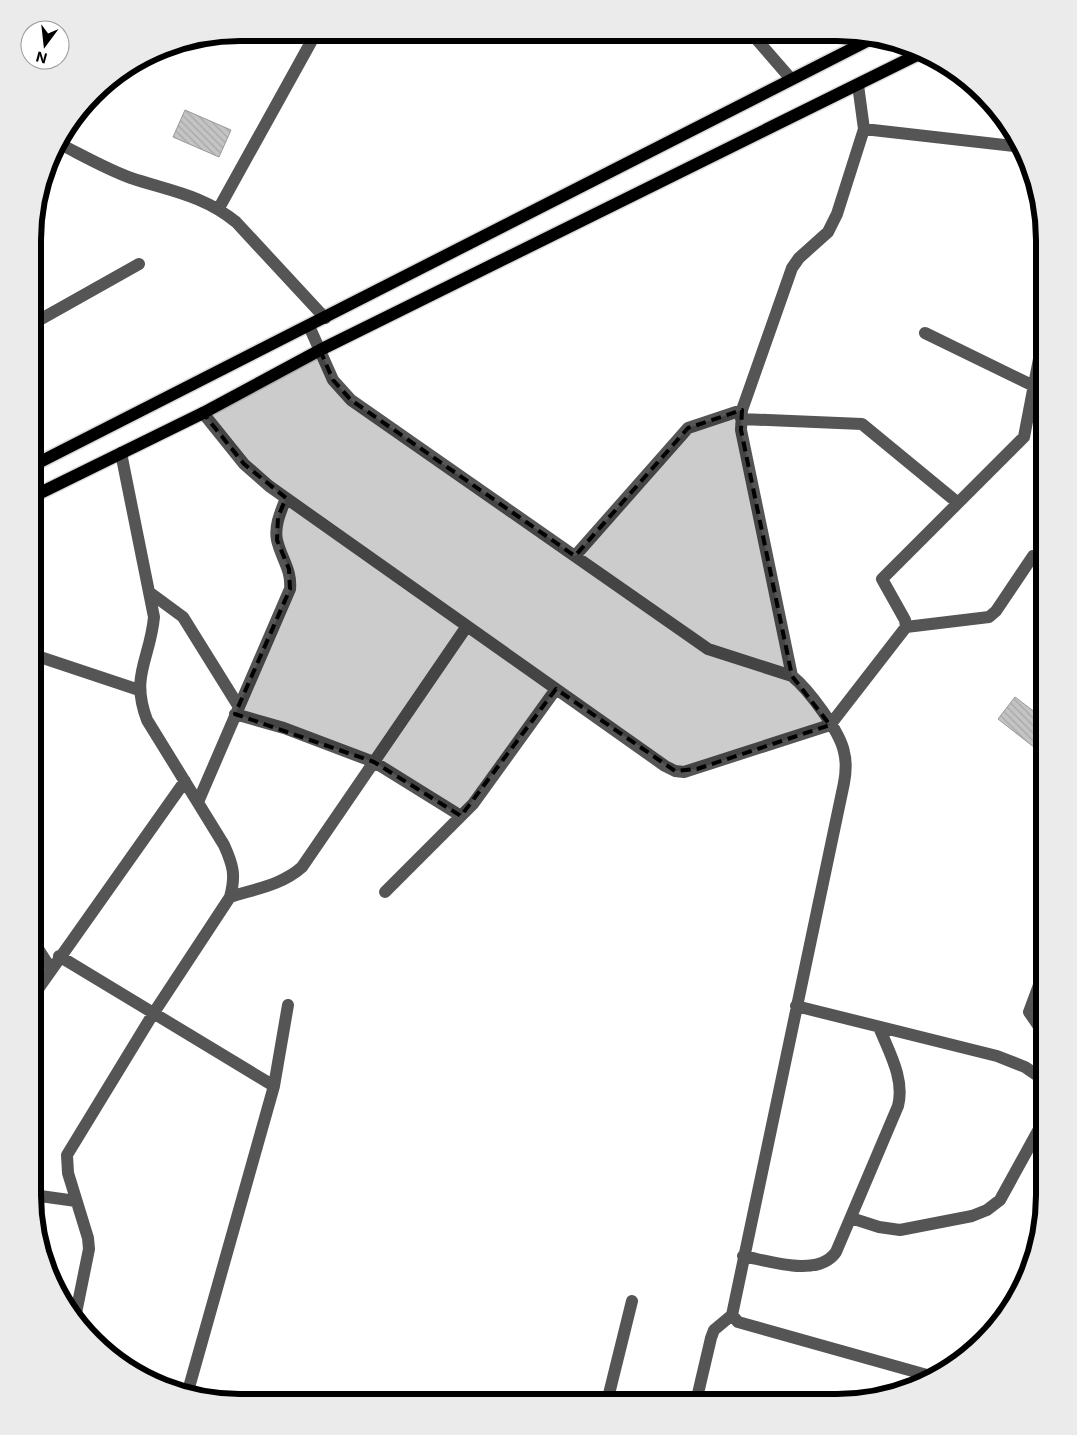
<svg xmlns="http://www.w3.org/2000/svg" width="1077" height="1435" font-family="Inter,sans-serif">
	<defs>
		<pattern id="building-back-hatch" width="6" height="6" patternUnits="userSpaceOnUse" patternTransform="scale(1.25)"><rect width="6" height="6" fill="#c4c4c4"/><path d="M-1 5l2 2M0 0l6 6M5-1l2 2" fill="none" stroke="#a7a7a7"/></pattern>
	</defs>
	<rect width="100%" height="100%" fill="#fff"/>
	<path fill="url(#building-back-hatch)" stroke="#999" d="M185,110L231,130L219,157L173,137Z
		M1015,697L1044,719V755L998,719Z"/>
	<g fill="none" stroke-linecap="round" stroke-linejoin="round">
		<defs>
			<path id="major" d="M34,465L875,37
				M34,496L203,413L320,350L923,52"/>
		</defs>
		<use href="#major" stroke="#dbdbdb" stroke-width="15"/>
		<path stroke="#555" stroke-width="12" d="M752,34L791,79
			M864,129L1022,147
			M58,143C82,155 106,169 131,178C170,191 203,195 236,222L325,318
			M219,208L316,33
			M34,323L139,264
			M309,326L333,380L351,400L708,649L792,676C808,689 840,731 844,752C847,763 846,772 844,783L732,1315L738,1322L934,1377
			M925,333L1044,391
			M203,413L244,464L269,486L665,766L675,771L684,772L830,725L906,627L905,620L882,579L1024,437L1044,333
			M741,419L862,424L958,503
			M575,556L688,428L742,410
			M149,592L183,617L239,707
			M906,627L989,617L996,611L1033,556
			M34,655L139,690
			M792,676L741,430L742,410L792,268L799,258L828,232L837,214L864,129L858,85
			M235,714L284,728L374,762L461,816
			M198,802L290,589C292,570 281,558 277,540C274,526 281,511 286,498
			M385,892L473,804L556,689
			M230,897C255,889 282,885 302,867L467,626
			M33,941L51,969
			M59,956L274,1086
			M33,996L185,781
			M796,1006L997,1056L1025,1067L1044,1080
			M1044,1028L1038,1025L1029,1012L1039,985L1044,979
			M33,1195L76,1201
			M851,1218L879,1227L900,1230L972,1216L987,1210L1000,1200L1044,1120
			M743,1256C769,1261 818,1278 836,1252L898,1106C905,1079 889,1052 879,1027
			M75,1318L89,1249L88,1238L68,1173L67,1155L153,1014L230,897C236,875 233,865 224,845L147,720C130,675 150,660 154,617L121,453
			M188,1391L274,1086L288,1005
			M607,1402L632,1301
			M696,1402L711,1338L714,1330L732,1315"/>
		<use href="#major" stroke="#000" stroke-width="12"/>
	</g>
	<path fill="#000" fill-opacity="0.2" stroke="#000" stroke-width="4" stroke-dasharray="10 6" stroke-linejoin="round" d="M320,350L333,380L351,400L575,556L688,428L742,410L741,430L792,676L830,725L697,769L675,771L556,689L461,816L374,762L235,714L290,589L289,569L277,540L278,517L286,498L244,464L203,413Z"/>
	<path d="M0 0H1077V1435H0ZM240 41H837A199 199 0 0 1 1036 240V1195A199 199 0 0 1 837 1394H240A199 199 0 0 1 41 1195V240A199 199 0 0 1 240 41Z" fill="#ebebeb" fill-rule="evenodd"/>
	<path fill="none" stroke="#000" stroke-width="6" d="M240 41H837A199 199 0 0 1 1036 240V1195A199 199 0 0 1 837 1394H240A199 199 0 0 1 41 1195V240A199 199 0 0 1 240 41Z"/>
	<g transform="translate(45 45) rotate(195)"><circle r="24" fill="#ffffff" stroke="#999999"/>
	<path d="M0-4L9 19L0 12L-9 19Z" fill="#000000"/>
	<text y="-8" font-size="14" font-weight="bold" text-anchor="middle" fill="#000000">N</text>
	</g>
</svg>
